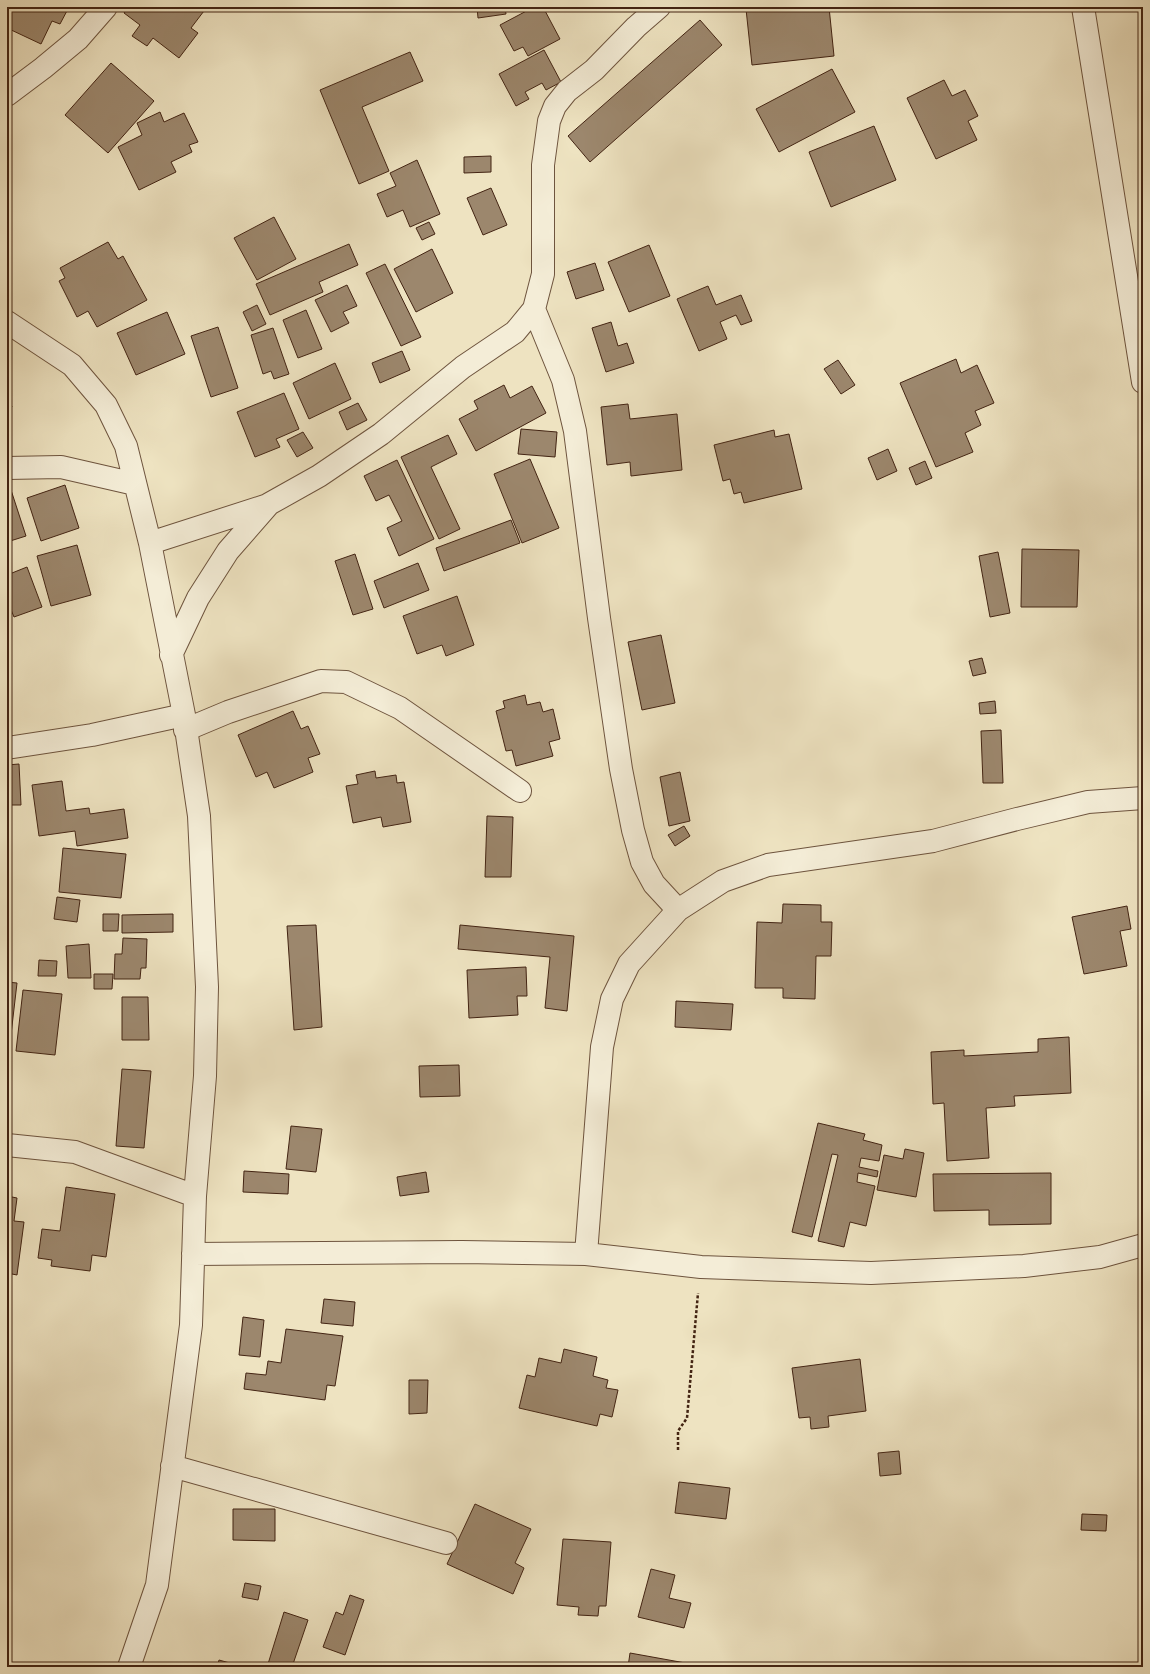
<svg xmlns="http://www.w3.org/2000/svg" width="1150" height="1674" font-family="'IM FELL English',serif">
	<rect width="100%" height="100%" fill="#eee3c1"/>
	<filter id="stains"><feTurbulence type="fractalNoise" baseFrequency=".005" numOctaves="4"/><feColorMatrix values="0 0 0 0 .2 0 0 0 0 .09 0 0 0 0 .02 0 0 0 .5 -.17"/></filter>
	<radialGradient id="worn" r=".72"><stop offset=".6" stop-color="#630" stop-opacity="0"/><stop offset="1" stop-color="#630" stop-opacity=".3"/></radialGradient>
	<path fill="#9c876d" stroke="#432413" d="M7,7H69L60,24L52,21L41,44L7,28Z
		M128,7H207L191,28L198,33L179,58L153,38L147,46L132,36L140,25L124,13Z
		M477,7H505L506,14L478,18Z
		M534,7H543L560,39L528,56L523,47L514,51L500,25Z
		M760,7H829L834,56L752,65L746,9Z
		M700,20L722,45L590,162L568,136Z
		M544,50L561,82L546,90L542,83L525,92L529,99L516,106L499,74Z
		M410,52L423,81L362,107L389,171L359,184L320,90Z
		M111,63L154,101L108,153L65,115Z
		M832,69L855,112L779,152L756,109Z
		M944,80L952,96L965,90L978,116L968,121L977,140L936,159L907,98Z
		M160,112L164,122L184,113L198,142L189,145L192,152L171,162L176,172L139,190L118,147L142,135L137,123Z
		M874,126L896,180L831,207L809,152Z
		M491,156V172L464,173V157Z
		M417,160L440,214L410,227L403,210L387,217L377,194L396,186L390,173Z
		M491,188L507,225L483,235L467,198Z
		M274,217L296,259L257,280L234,238Z
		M429,222L435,234L422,240L416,228Z
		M108,242L118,259L123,256L147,300L97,327L88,311L77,317L59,281L65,278L60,268Z
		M349,244L358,265L319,282L323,292L270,315L256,284Z
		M649,245L670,296L629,312L608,262Z
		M432,249L453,293L416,312L394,269Z
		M595,263L604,290L576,299L567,272Z
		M385,264L421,337L401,346L366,273Z
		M347,285L357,306L343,312L349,323L331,332L315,300Z
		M708,286L716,305L741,295L752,321L741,325L736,315L720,322L727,339L699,351L677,299Z
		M257,305L266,324L252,331L243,312Z
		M306,310L322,349L298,358L283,320Z
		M167,312L185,354L136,375L117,333Z
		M611,322L618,346L627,343L634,363L606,372L592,328Z
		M218,327L238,388L211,397L191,336Z
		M273,328L289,374L274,379L271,371L263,374L251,335Z
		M402,351L410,370L380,383L372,363Z
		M956,359L961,373L977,365L994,403L975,411L981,425L965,433L973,452L936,467L900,383Z
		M838,360L855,385L841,394L824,369Z
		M335,363L351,399L309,419L293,383Z
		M504,385L510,398L532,386L546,413L476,451L459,419L478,409L474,401Z
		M7,393L12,407L7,409Z
		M284,393L299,429L276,439L280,447L255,457L237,412Z
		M358,403L367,420L347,430L339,412Z
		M628,404L630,419L677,414L682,470L631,476L630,462L607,465L601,407Z
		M521,429L557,432L555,457L518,454Z
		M774,430L775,437L789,434L802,489L744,503L741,492L734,494L730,479L723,481L714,445Z
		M303,432L313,448L297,457L287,440Z
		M448,435L457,454L431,467L460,529L439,539L401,457Z
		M888,449L897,471L877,480L868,458Z
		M530,459L559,528L522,543L494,474Z
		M397,460L434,539L399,556L387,528L402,521L389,495L376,501L364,476Z
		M925,461L932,478L916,485L909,468Z
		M65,485L79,528L41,541L27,498Z
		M11,490L26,536L7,542V491Z
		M511,520L520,543L444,571L436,548Z
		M77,545L91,595L51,606L37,556Z
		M1022,549L1079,550L1077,607H1021Z
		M998,552L1010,613L990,617L979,556Z
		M355,554L373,609L353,615L335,561Z
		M418,563L429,590L384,608L374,581Z
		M27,567L42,607L14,617L7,600V575Z
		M457,596L474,645L446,656L442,645L417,654L403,616Z
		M661,635L675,703L642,710L628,642Z
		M982,658L986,673L973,676L969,661Z
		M525,695L527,705L540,702L543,712L553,709L560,739L549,742L553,756L516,766L512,750L506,751L496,711L505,708L503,701Z
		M995,701L996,713L980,714L979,703Z
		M293,711L301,729L308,726L320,754L308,758L313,772L274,788L267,772L256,777L238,735Z
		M1001,730L1003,783H983L981,731Z
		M19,764L21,805H8L9,812H7V765Z
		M375,771L376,778L396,775L397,783L404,782L411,822L383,827L381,817L353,823L346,786L358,784L356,775Z
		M680,772L690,821L669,826L660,777Z
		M62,781L66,811L89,808L90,814L124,809L128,838L77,846L75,831L39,836L32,785Z
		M487,816L513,817L511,877H485Z
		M684,826L690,836L675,846L668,835Z
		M63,848L126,854L121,898L59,892Z
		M57,897L80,900L77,922L54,919Z
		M783,904L821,905V922H832L831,956H816L815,999L783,998V988H755L757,922L782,923Z
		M1127,906L1131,929L1120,931L1127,966L1084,974L1072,917Z
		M103,914H119L118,931H103Z
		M173,914V932L122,933V915Z
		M316,925L322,1027L294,1030L287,926Z
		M460,925L574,936L567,1011L545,1008L550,957L458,949Z
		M123,938L147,939L146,968H141L140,979H114L115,954H122Z
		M89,944L91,978H68L66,946Z
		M39,960L57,961L56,976H38Z
		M526,967L527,996H517L518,1015L469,1018L467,970Z
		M94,974H113L112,989H94Z
		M7,982L17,983L9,1052L7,1051Z
		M23,990L62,994L55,1055L16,1051Z
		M122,997H148L149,1040H122Z
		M676,1001L733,1004L731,1030L675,1027Z
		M1069,1037L1071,1093L1014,1096L1015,1106L986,1108L989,1158L947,1161L944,1103L933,1104L931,1052L964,1050V1056L1038,1052V1039Z
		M459,1065L460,1096L420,1097L419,1066Z
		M122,1069L151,1071L144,1148L116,1146Z
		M818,1123L865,1134L863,1140L882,1145L879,1161L861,1158L859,1167L878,1171L877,1177L858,1173L857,1182L875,1186L866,1226L850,1222L844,1247L818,1241L838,1155L832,1154L812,1237L792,1232Z
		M291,1126L322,1129L316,1172L286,1169Z
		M905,1149L924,1153L916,1197L877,1190L884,1155L903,1159Z
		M244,1171L289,1174L288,1194L243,1192Z
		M426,1172L429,1192L400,1196L397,1177Z
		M1051,1173V1224L989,1225V1210L934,1211L933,1174Z
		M66,1187L115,1194L106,1257L92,1255L90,1271L51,1266L52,1260L38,1258L42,1229L60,1231Z
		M7,1196L17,1198L14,1221L24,1222L17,1275L7,1273Z
		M324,1299L355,1302L353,1326L321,1323Z
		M243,1317L264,1320L260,1357L239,1355Z
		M286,1329L343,1336L335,1386L327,1385L325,1400L244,1389L246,1373L266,1375L268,1361L281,1363Z
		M564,1349L597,1357L593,1376L608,1380L606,1388L618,1390L612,1417L600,1414L597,1426L519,1408L527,1375L535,1377L539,1358L561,1363Z
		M860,1359L866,1411L828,1416L829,1427L811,1429L810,1417L799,1418L792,1368Z
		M409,1380H428L427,1413L409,1414Z
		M899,1451L901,1474L880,1476L878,1453Z
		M679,1482L730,1488L726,1519L675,1513Z
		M475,1504L531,1529L515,1563L524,1568L513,1594L447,1564Z
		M233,1509H275V1541L233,1540Z
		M1082,1514L1107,1515L1106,1531L1081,1530Z
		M563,1539L611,1542L606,1606H599L598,1616L578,1615L579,1607L557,1605Z
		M651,1569L675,1575L669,1598L691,1603L684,1628L638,1617Z
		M245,1583L261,1586L258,1600L242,1597Z
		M350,1595L364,1600L345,1655L323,1647L336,1612L343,1615Z
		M284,1612L308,1620L292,1667H276L268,1664Z
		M630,1653L691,1664L690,1667H628Z
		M219,1660L244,1667H217Z"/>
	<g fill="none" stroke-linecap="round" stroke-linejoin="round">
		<defs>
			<path id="minor" d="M1083,7L1143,382
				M7,95L43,68L78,39L106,7
				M534,309L563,380L575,431L599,618L621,769L633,830L642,862L654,884L678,910
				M7,322L72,365L106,405L126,446L150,543L184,715L199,816L207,987L205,1076L195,1196L191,1325L157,1585L129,1667
				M7,468L61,467L135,484
				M150,543L268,505
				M171,655L198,598L228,551L269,504L319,476L381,434L463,367L515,332L534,309L543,274V165L549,121L555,106L567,91L594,70L636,27L659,7
				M185,730L228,712L321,681L346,682L400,708L520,791
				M7,748L92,735L184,715
				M7,1145L75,1152L195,1196
				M193,1254L462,1252L586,1254L701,1267L871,1273L1024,1266L1100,1257L1143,1245
				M586,1254L602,1047L612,999L629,964L678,910L723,881L768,865L933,841L1017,819L1088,802L1143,798
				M172,1466L446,1543"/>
		</defs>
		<use href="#minor" stroke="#6e543e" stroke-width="24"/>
		<path stroke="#432413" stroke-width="2.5" stroke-dasharray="3 2" stroke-linecap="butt" d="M678,1450V1431L687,1418L698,1293"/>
		<use href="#minor" stroke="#f4edd7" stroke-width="22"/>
	</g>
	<rect width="1150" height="1674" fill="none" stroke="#eee3c1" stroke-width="24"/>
	<rect x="8" y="8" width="1134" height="1658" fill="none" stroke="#432413" stroke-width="2"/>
	<rect x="12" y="12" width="1126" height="1650" fill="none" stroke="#432413"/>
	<rect width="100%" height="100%" filter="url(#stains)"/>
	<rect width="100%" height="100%" fill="url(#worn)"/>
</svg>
